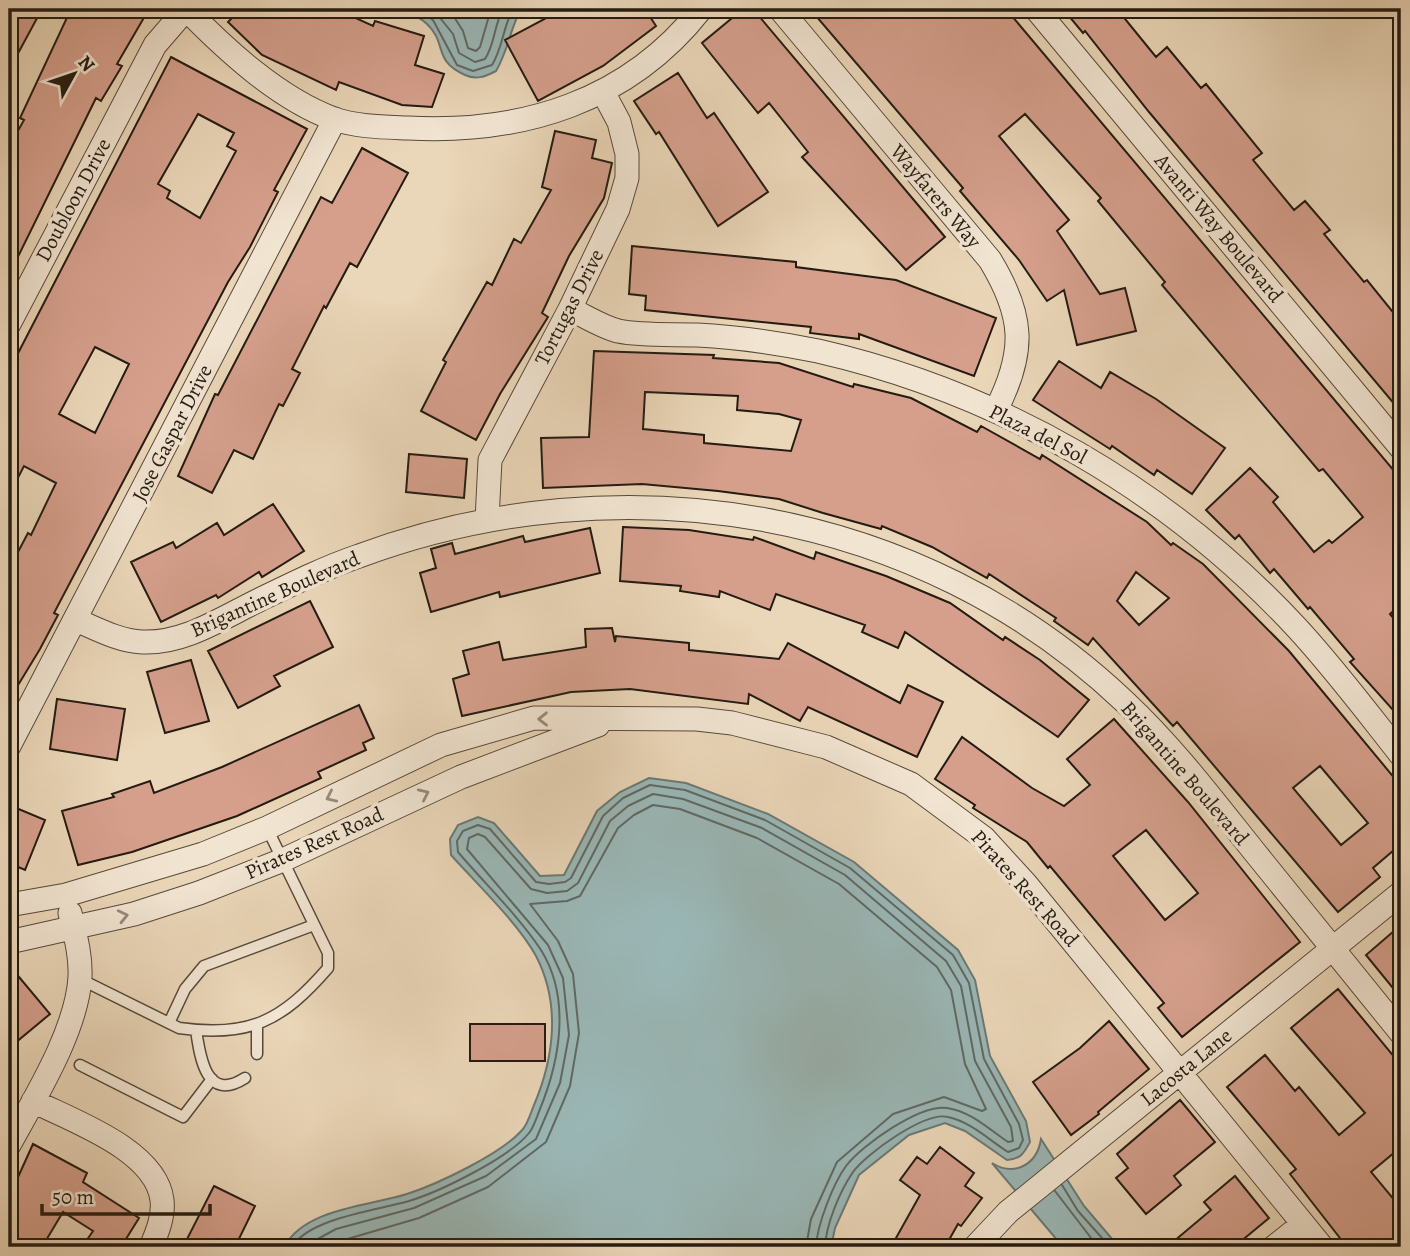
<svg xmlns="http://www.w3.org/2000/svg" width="1410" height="1256" font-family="Alegreya,serif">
	<rect width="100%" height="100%" fill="#ead6b8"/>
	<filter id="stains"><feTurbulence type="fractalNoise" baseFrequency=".00286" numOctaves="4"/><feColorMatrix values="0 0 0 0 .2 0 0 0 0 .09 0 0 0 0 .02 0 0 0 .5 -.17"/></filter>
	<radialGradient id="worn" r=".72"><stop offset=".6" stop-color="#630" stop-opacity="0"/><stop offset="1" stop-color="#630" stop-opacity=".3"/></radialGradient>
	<path fill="#9ab7b6" stroke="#6b7974" stroke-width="2" d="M397,9H521C510,29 508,51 496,71C485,77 476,80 465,75C432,60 448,44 427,24C419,16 407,12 397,9Z
		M649,778L686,783L768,814L854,862L958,950L975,980L990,1056L1026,1121L1030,1142C1024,1153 1021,1159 1007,1160L965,1131L945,1123L909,1135L859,1175L835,1228L831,1247H284C305,1208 369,1206 407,1194C438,1184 503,1153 523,1129C528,1123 531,1112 534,1105C554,1058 561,1004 536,956C518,923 476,883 451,855L450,839L458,825L478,817L494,823L540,876L564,875L597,811L620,792Z
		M1041,1139L1084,1206L1119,1247H1063L992,1163C1014,1177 1037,1165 1041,1139Z"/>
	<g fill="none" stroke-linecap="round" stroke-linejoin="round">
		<path stroke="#5f6964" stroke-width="2" d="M417,9L433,20L457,65L473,71L492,65C503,47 503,27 513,9
			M433,9L453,34L459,53L475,62L485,59C495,44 494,25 503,9
			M449,9L463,31L468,48L476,51L480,47L491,9
			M1062,1185L1078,1211L1110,1247
			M1055,1191L1098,1247
			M292,1247C309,1218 378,1210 409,1201C439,1192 509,1158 529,1133C534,1127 537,1116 540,1109C560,1060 571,998 541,950C518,915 485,884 458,852L457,841L463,831L478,825L490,829L536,882L549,884L565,882L571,878L603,816L623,798L650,785L685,790L765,820L850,868L953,955L969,983L984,1059L1019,1124L1023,1140L1019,1148L1008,1152C989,1140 971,1122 948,1117C925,1111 866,1154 853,1172C840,1191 826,1224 825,1247
			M303,1247L336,1229L414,1208L486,1176L536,1139L560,1083L569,1035L563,978L548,945L467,849L469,838L478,834L485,837L531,889L547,893L567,891L578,883L610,821L628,806L653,794L683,799L762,828L845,875L946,961L961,986L975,1061L1011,1127L1013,1141L1008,1142C990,1130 970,1111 947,1108C920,1104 862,1145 846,1166C833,1184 817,1225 816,1247
			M320,1247L419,1218L488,1187L546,1142L570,1086L579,1033L573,974L558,941L530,904L567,901L580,896L618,828L634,815L653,805L680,809L757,838L839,884L937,967L951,990L965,1064L986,1109L982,1111L944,1097L893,1114L837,1162L811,1219L806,1247"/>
	</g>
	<path fill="#d59f8c" stroke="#241b11" stroke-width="2" fill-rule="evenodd" d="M9,9H42L9,70Z
		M71,9H149L117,64L122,66L101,101L96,98L9,275V147L24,120L20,118Z
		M241,9H336L373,26L375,21L424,36L415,65L444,74L432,107L402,105L339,82L336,90L262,55L228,22Z
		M563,9H645L656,26L603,66L538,101L505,40Z
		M743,9H753L945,237L906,270L802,157L808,152L769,103L758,113L702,43Z
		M810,9H1006L1401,479V604L1390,614L1401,627V719L1350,662L1354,659L1310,607L1308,609L1274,569L1270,573L1239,535L1235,539L1206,510L1250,468L1278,497L1273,502L1314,552L1329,540L1332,543L1363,517L1323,469L1319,471L1162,285L1165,282L1098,201L1101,198L1025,114L999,136L1069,220L1057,231L1100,294L1125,288L1136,331L1077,345L1064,290L1047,301L1019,260L960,191L963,188Z
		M1063,9H1117L1156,57L1167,47L1201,88L1206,84L1262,153L1253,160L1294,210L1305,201L1330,230L1324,234L1364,282L1367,280L1401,322V412L1149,112L1085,31L1083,33Z
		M171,57L307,129L274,190L278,192L250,247L228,282L54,613L58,615L40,649L9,700V569L28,533L31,535L56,483L24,466L9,495V358L14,361ZM198,114L234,133L227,146L236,151L200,218L167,198L170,191L158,184ZM95,347L129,364L95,433L59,414Z
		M678,73L707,118L714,113L768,192L718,226L659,132L656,134L634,101Z
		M555,131L596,140L592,158L612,163L604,198L569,256L542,313L548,317L500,394L476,440L421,411L446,362L443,360L487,282L492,285L514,239L521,243L551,190L542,187Z
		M362,148L408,173L357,267L350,263L326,308L324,306L292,369L300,373L283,406L279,404L253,459L234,450L212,493L178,476L215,394L218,395L321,197L332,203Z
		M632,246L796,262V267L896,280L996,318L974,376L859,334V339L810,333L811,327L645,310L646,296L629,294Z
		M594,351L714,355L713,358L779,363L853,387L854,384L911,398L977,432L981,426L1040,459L1042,455L1147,522L1171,545L1173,543L1203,564L1289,651L1401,786V844L1373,868L1380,877L1338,912L1177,722L1173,726L1093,638L1088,645L1054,621L1056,618L989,574L987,578L932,547L882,526L881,529L823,513L779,499L718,491L642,484L543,488L541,438L589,437ZM645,392L738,396L737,410L779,414L801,420L791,451L704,443V435L643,429ZM1136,572L1169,598L1139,625L1117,601ZM1320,766L1368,823L1341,845L1293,788Z
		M1059,361L1101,388L1110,372L1156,399L1225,448L1192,494L1157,470L1154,475L1112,446L1110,449L1033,400Z
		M409,454L467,459L464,498L406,492Z
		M273,504L304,551L262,577L259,572L218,598L216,595L161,622L131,562L173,542L176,548L217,523L224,535Z
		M623,527L689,530L753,540L754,537L814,559L816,552L886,576L950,603L1003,640L1005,637L1040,660L1089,700L1058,737L905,632L898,648L862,632L865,625L776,594L770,610L720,591L719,597L680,591L681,586L620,581Z
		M590,528L600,573L500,597L499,592L431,612L420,573L436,568L431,549L452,543L455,554L523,536L525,542Z
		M310,601L333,647L274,676L280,686L238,708L208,651Z
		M612,628L615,642L616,636L689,643V650L779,659L788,643L900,703L908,685L943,702L917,757L808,707L800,721L749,694L748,704L630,689L571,692L462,716L453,679L469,674L463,651L499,642L503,660L586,647L585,629Z
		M191,660L209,721L165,733L147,672Z
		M57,699L125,709L117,760L50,749Z
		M359,705L374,738L363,743L366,750L318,772L321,778L237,816L132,852L78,865L62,811L114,797L112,794L150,781L154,793L222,767Z
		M1114,719L1188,802L1300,942L1182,1037L1158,1008L1164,1003L1050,866L1048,868L1027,842L973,808L975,805L935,779L962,737L1032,788L1064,806L1090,785L1067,759ZM1146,830L1198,893L1165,920L1113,856Z
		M9,805L45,820L25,870L9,863Z
		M1401,925V998L1366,955Z
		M9,965L50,1014L9,1048Z
		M1338,989L1401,1065V1147L1371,1172L1401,1208V1247H1347L1290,1174L1296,1169L1227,1087L1265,1055L1295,1091L1299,1087L1339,1135L1365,1113L1291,1028Z
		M1109,1021L1149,1069L1098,1112L1099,1114L1071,1135L1033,1082L1080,1048Z
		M470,1024H545V1061H470Z
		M1180,1100L1215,1142L1174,1176L1181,1185L1146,1214L1116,1178L1128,1168L1117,1154Z
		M33,1144L87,1173L83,1182L139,1218L121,1247H82L93,1231L63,1212L42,1247H9V1197Z
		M940,1147L974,1173L965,1186L982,1198L961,1226L958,1224L945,1247H891L920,1195L900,1180L917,1157L927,1164Z
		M1235,1176L1269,1218L1234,1247H1167L1211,1210L1204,1202Z
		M214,1186L255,1206L235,1247H183Z"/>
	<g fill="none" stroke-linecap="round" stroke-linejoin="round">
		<defs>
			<path id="service" d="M80,979L179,1028C249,1038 282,1021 328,968V953L267,828
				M169,1023L185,989L204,966L314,925
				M257,1025V1054
				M196,1030C200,1057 206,1103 245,1078
				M80,1065L183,1117L212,1079"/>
			<path id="minor" d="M186,9C226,50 279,99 334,119C358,127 384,127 408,128C522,134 628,102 701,9
				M780,9L990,260C1024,316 1026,351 996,410
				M1036,9L1401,448
				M570,309C585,316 602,327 618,331C643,336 672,334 697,335C737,337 779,343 818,351C1001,393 1169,490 1297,628C1334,668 1367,712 1401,755
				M9,324L155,45L186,9
				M487,520L490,460L570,309L618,209L627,178V154L619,122L603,92
				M76,620C97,629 119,641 142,642C184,644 222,618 259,600C292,584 324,568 359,556C621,459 920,507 1125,702C1173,747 1213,800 1253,850C1303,911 1352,972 1401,1033
				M9,746L335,119
				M9,905L66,895L203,854L267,828L441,745L534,718L697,719L732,723L826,747L911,784L984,838L1026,884L1322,1247
				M9,942L134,914L199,893L283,860L461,777L598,725
				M33,1101C73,1121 156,1150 162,1200C164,1216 157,1233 151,1247
				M9,1145C34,1099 77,1031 80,977C81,955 75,934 70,913
				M975,1247L1008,1212L1045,1182L1401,893
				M1274,1247L1303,1224"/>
		</defs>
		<use href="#service" stroke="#564a3b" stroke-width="13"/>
		<use href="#minor" stroke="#564a3b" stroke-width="25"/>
		<use href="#service" stroke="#f1e4d1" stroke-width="10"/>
		<use href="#minor" stroke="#f1e4d1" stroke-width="23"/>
	</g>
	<defs><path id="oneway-chevron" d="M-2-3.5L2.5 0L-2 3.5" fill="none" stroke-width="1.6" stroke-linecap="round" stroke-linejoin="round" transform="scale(1.75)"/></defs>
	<g stroke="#958a7b">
		<use href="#oneway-chevron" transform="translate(543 719) rotate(179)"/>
		<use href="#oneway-chevron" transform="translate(424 794) rotate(-25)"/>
		<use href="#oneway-chevron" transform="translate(331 797) rotate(155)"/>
		<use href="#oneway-chevron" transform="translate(123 916) rotate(-13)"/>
	</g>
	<g text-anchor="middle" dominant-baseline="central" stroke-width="7" stroke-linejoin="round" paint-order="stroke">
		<g font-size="21" fill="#241b11" stroke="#f1e4d1">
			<text transform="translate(936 196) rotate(50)">Wayfarers Way</text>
			<text transform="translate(73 200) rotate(-62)">Doubloon Drive</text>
			<text transform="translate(1219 228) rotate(50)">Avanti Way Boulevard</text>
			<text transform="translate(569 307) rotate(-63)">Tortugas Drive</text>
			<text transform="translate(172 433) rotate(-63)">Jose Gaspar Drive</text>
			<text transform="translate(1038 434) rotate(27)">Plaza del Sol</text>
			<text transform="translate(275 594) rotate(-24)">Brigantine Boulevard</text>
			<text transform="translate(1185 773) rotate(49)">Brigantine Boulevard</text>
			<text transform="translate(314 843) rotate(-24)">Pirates Rest Road</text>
			<text transform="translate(1025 888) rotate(48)">Pirates Rest Road</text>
			<text transform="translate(1186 1067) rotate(-39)">Lacosta Lane</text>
		</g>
	</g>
	<rect width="1410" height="1256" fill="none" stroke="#ead6b8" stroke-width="35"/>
	<rect x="10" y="10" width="1389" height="1235" fill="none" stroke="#241b11" stroke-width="3.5"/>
	<rect x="18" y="18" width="1375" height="1221" fill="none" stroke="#241b11" stroke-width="2"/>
	<g transform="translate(74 74) rotate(50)" stroke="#f1e4d1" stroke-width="5" paint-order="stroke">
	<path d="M0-5L12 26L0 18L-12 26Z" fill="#241b11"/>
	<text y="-10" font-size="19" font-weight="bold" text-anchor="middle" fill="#241b11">N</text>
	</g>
	<path d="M42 1204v10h168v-10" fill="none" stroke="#241b11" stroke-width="3.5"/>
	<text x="52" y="1204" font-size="21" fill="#241b11" stroke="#f1e4d1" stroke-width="5" paint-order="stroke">50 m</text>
	<rect width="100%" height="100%" filter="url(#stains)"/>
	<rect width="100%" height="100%" fill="url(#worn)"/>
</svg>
